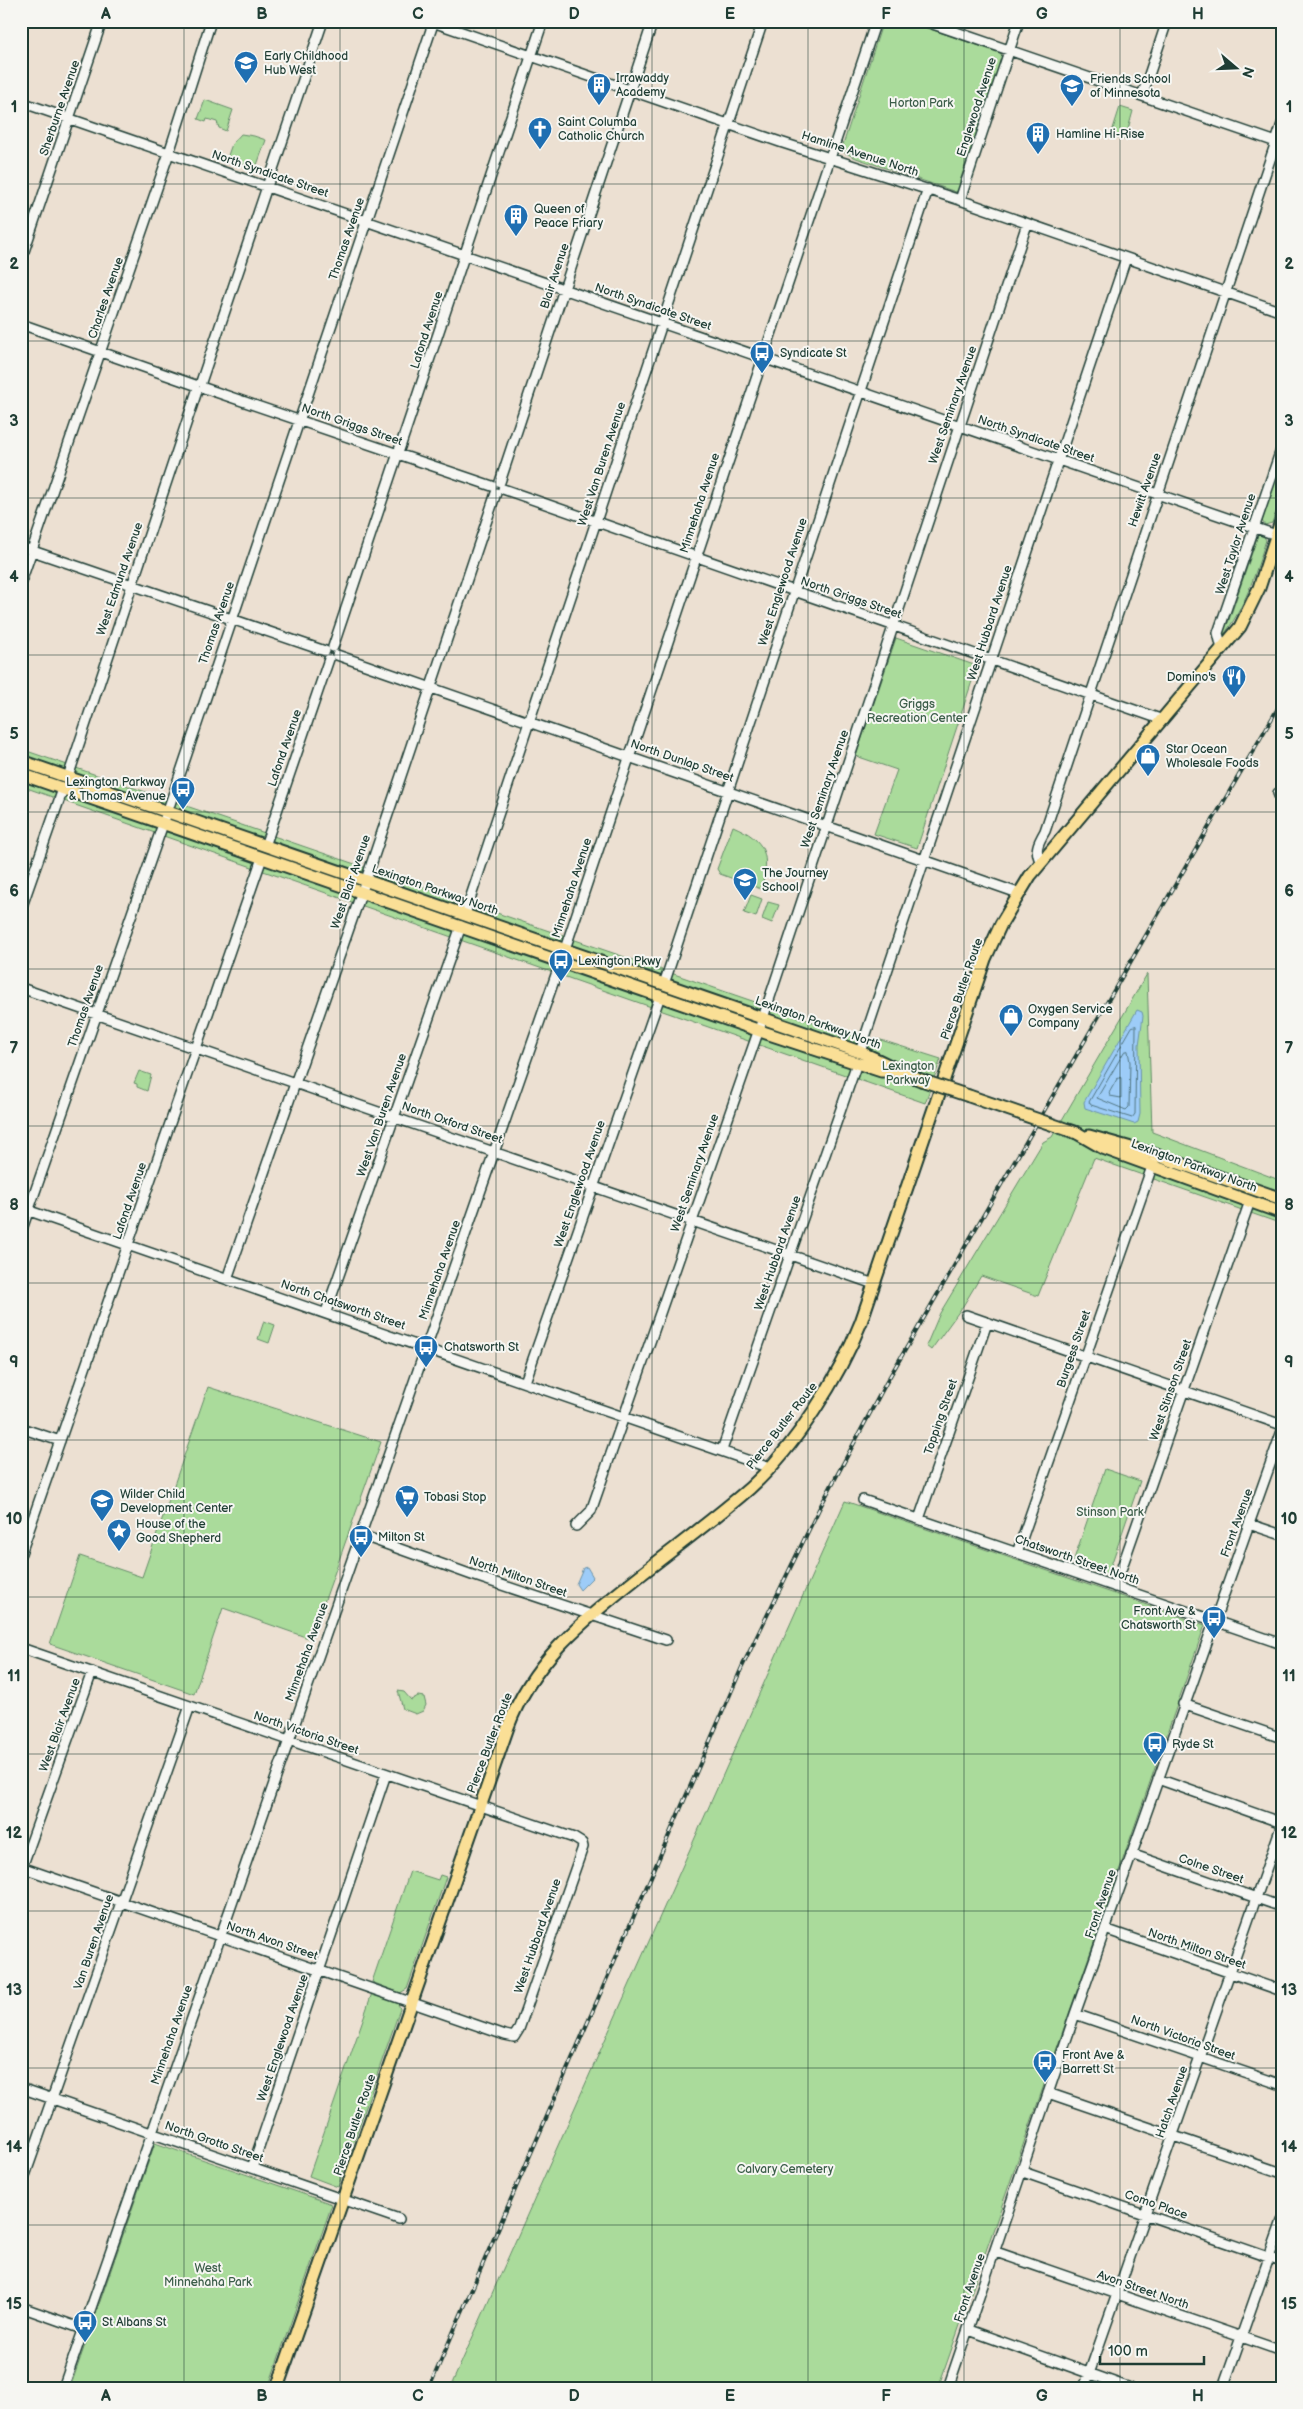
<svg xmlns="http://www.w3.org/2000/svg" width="1303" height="2409" font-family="'Balsamiq Sans',sans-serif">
	<rect width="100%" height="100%" fill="#ece0d2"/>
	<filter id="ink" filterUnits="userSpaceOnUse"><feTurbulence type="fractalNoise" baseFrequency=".02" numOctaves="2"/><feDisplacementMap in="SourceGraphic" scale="10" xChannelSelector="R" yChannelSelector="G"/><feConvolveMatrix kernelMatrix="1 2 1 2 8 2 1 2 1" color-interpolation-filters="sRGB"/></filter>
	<g filter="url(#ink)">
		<path fill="#aadb9b" stroke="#648c68" d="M883,21H907L1001,53L1002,58L960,181V187L956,192L856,158L841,151Z
			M205,100L233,110L226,131L219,128L217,122L207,119L206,122L198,119Z
			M1120,107L1133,111L1125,140L1111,135Z
			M241,134L254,136L266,140L257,165L253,168L227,158L232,144Z
			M1282,460V494L1272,523L1265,525L1262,521Z
			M1258,535H1263L1266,540C1255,575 1245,608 1222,637V629L1228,623Z
			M896,638L977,666L917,848L874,834L897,770L856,756Z
			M21,749L848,1034L881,1040L941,1059L925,1103L21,786Z
			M733,826C766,840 771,856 761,889L720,874L717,869Z
			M751,895L762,899L756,917L744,913Z
			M768,902L779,905L772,923L762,919Z
			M1147,974L1152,1132L1282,1181V1224L1094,1158L1038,1296L981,1276L963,1306L931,1350L926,1346L940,1313L1043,1142L1052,1137Z
			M139,1071L151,1075L147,1091L137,1087V1084L134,1083Z
			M264,1321L275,1325L269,1343L258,1339Z
			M208,1387L381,1442L311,1639L223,1608L194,1694L50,1644L80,1556L142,1577Z
			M1105,1469L1140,1481L1108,1574L1073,1562Z
			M845,1501L1205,1625L938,2388H450Z
			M398,1691L404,1692L411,1700L418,1696L424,1697L426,1705L423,1711L416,1714L403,1709Z
			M410,1871L438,1880L440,1875L446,1877L407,1989L400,1993L372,1982Z
			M372,1993L398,2003L400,2009L338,2187L309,2176Z
			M155,2143L332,2204L268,2388H70Z"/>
		<path fill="#9dccf8" stroke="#6b93aa" d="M1137,1010L1142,1012L1143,1016L1139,1045L1140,1114L1138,1122L1134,1124L1085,1108L1084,1102Z
			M587,1567L593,1577L580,1590L576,1584L583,1568Z"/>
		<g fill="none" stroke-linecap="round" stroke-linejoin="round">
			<path stroke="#517682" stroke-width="1" d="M1136,1026L1135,1114L1132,1118L1091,1105L1089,1102L1132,1027Z
				M1128,1051L1130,1062L1129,1107L1126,1110L1097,1098L1124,1052Z
				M1121,1078V1098L1110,1096L1109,1093L1117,1079Z"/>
			<defs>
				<path id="minor" d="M430,21L780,142L960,200L1282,312
					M924,21L1282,144
					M1142,96L1167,21
					M21,102L1276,535
					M960,200L1019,21
					M21,260L102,21
					M21,324L195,385
					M201,382L323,21
					M204,388L492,486
					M500,482L653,21
					M503,489L1163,720
					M21,547L325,651
					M21,582L169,153L211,21
					M333,647L543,21
					M1222,649L1218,633L1282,447
					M337,655L1018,893
					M68,777L197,391
					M1278,793L1282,803
					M265,846L329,659
					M1041,863C1034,850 1038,843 1045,831L1282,124
					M21,909L63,789
					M465,914L763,21
					M664,984L928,189
					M21,988L874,1284
					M860,1052L1126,258
					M21,1208L770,1468
					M21,1232L170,804L434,21
					M227,1279L369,871L496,493
					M326,1312L461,926
					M966,1315L1282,1425
					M525,1382L660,996
					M21,1428L60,1441
					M722,1450L857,1063
					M863,1500L1282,1644
					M919,1519L987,1323
					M1249,1524L1282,1535
					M576,1526L591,1511L763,1018L1027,224
					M361,1535L472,1575L666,1640
					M21,1553L262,858
					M1017,1553L1154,1161
					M1115,1587L1250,1201
					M21,1648L574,1838L582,1843L583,1847L519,2029L514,2037L505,2035L21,1867
					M1183,1704L1282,1738
					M1158,1779L1282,1823
					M1131,1854L1282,1907
					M21,1870L92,1672
					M1105,1929L1282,1991
					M1075,2014L1282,2085
					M21,2088L399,2219
					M1048,2093L1282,2173
					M252,2168L386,1774
					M1023,2172L1282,2262
					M21,2187L190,1706
					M996,2252L1282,2351
					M21,2307L83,2329
					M969,2330L1130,2388
					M63,2388L565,949L876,21
					M948,2388L1075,2014L1282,1431
					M1084,2388L1282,1824
					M1223,2388L1282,2221"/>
				<path id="major" d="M21,761L860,1052C882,1061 900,1072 921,1080
					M21,774L766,1033L881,1071H897
					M969,1096L1039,1120
					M1077,1133L1103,1148L1282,1213
					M1089,1136L1156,1155L1282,1199
					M277,2388L508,1727C531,1664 578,1625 628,1585C669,1552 711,1522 750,1488C795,1447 839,1378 861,1322L985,959L1001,924L1030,876L1240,627L1259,588L1282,518"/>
			</defs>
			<use href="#minor" stroke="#1f3d34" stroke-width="12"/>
			<use href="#major" stroke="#1f3d34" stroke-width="15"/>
			<use href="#minor" stroke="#f6f6f2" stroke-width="9"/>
			<use href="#major" stroke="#fadf96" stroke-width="11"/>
			<defs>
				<path id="rail" d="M429,2388L742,1667L819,1509L886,1383L1282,701"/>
			</defs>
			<use href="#rail" stroke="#1f3d34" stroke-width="4"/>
			<use href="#rail" stroke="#f6f6f2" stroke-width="2" stroke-dasharray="5.5" stroke-linecap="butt"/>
			<defs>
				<path id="major-bridge" d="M921,1080L969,1096
					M1039,1120L1077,1133"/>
			</defs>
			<use href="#major-bridge" stroke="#1f3d34" stroke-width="15" stroke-linecap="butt"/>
			<use href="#major-bridge" stroke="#fadf96" stroke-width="11"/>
		</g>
	</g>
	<path fill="none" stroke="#1f3d34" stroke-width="1" stroke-opacity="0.55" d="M184,21V2388M340,21V2388M496,21V2388M652,21V2388M808,21V2388M964,21V2388M1120,21V2388M21,184H1282M21,341H1282M21,498H1282M21,655H1282M21,812H1282M21,969H1282M21,1126H1282M21,1283H1282M21,1440H1282M21,1597H1282M21,1754H1282M21,1911H1282M21,2068H1282M21,2225H1282"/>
	<defs>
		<symbol id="school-pin" viewBox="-11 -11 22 30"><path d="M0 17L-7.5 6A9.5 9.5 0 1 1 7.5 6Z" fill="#1f6fb2" stroke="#f6f6f2"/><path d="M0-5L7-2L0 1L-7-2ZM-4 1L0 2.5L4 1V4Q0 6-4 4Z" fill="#fff"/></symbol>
		<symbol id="building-pin" viewBox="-11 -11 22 30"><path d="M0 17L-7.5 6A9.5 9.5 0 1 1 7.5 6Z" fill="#1f6fb2" stroke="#f6f6f2"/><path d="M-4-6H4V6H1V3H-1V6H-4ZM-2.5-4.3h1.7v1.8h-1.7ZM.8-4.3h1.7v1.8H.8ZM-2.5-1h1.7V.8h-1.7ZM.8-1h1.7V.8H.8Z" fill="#fff"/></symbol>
		<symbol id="church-pin" viewBox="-11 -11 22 30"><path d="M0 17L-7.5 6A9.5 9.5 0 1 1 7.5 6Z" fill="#1f6fb2" stroke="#f6f6f2"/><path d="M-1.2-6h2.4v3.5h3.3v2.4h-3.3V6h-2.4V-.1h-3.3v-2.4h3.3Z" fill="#fff"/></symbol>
		<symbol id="bus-pin" viewBox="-11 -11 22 30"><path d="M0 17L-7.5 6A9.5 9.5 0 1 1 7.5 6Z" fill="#1f6fb2" stroke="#f6f6f2"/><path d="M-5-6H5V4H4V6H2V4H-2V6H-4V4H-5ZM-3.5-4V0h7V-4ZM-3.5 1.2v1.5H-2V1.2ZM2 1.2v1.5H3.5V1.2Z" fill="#fff"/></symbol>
		<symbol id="restaurant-pin" viewBox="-11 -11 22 30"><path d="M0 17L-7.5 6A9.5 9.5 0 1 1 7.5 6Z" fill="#1f6fb2" stroke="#f6f6f2"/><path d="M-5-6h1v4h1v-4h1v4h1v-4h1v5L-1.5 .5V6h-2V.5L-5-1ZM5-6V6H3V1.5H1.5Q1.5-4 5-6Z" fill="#fff"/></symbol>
		<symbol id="shop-pin" viewBox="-11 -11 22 30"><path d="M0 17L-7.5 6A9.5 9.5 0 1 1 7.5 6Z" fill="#1f6fb2" stroke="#f6f6f2"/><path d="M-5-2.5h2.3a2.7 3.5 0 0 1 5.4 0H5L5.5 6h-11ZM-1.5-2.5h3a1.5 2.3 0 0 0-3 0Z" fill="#fff"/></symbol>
		<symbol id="supermarket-pin" viewBox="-11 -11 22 30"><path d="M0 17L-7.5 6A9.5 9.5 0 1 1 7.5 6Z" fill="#1f6fb2" stroke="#f6f6f2"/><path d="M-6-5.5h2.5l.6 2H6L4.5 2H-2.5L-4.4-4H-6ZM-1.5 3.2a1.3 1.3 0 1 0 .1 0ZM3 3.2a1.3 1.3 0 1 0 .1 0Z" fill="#fff"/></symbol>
		<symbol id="sight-pin" viewBox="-11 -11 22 30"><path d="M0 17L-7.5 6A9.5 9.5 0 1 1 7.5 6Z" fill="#1f6fb2" stroke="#f6f6f2"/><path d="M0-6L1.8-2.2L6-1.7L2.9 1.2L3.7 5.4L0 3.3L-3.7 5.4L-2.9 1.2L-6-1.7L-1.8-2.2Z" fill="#fff"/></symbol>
	</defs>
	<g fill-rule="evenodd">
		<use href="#school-pin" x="232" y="49" width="28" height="38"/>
		<use href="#building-pin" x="585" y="71" width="28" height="38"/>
		<use href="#school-pin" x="1058" y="72" width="28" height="38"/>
		<use href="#church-pin" x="526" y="115" width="28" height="38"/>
		<use href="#building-pin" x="1024" y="120" width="28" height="38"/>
		<use href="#building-pin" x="502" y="202" width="28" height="38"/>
		<use href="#bus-pin" x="748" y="339" width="28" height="38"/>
		<use href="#restaurant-pin" x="1220" y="663" width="28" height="38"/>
		<use href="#shop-pin" x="1134" y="742" width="28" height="38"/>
		<use href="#bus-pin" x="169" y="775" width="28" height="38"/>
		<use href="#school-pin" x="731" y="866" width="28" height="38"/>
		<use href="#bus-pin" x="547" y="947" width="28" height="38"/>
		<use href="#shop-pin" x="997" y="1002" width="28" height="38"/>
		<use href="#bus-pin" x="412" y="1333" width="28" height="38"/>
		<use href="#supermarket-pin" x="393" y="1483" width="28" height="38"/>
		<use href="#school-pin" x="88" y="1487" width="28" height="38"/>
		<use href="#sight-pin" x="105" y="1517" width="28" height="38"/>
		<use href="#bus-pin" x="347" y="1523" width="28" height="38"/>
		<use href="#bus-pin" x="1200" y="1604" width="28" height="38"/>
		<use href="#bus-pin" x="1141" y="1730" width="28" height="38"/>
		<use href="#bus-pin" x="1031" y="2048" width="28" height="38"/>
		<use href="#bus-pin" x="71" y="2308" width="28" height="38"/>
	</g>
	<g text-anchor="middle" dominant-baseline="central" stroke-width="4" stroke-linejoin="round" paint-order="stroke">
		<g font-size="12" fill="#1f3d34" stroke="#f6f6f2" text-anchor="start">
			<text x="264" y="56">Early Childhood<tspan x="264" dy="14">Hub West</tspan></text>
			<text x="616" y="78">Irrawaddy<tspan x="616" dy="14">Academy</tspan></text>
			<text x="1090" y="79">Friends School<tspan x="1090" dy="14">of Minnesota</tspan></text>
			<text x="558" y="122">Saint Columba<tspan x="558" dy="14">Catholic Church</tspan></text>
			<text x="1056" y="134">Hamline Hi-Rise</text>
			<text x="534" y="209">Queen of<tspan x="534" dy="14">Peace Friary</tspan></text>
			<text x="780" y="353">Syndicate St</text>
			<text x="1216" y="677" text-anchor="end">Domino's</text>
			<text x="1166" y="749">Star Ocean<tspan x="1166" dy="14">Wholesale Foods</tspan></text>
			<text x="166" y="782" text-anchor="end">Lexington Parkway<tspan x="166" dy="14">&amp; Thomas Avenue</tspan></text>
			<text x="762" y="873">The Journey<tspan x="762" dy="14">School</tspan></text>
			<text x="578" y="961">Lexington Pkwy</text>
			<text x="1028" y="1009">Oxygen Service<tspan x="1028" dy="14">Company</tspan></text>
			<text x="444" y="1347">Chatsworth St</text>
			<text x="120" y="1494">Wilder Child<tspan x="120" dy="14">Development Center</tspan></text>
			<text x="424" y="1497">Tobasi Stop</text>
			<text x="136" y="1524">House of the<tspan x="136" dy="14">Good Shepherd</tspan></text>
			<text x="378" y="1537">Milton St</text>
			<text x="1196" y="1611" text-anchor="end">Front Ave &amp;<tspan x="1196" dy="14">Chatsworth St</tspan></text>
			<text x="1172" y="1744">Ryde St</text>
			<text x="1062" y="2055">Front Ave &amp;<tspan x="1062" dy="14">Barrett St</tspan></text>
			<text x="102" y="2322">St Albans St</text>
		</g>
		<g font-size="12" fill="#3b5d49" stroke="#f6f6f2">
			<text x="921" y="103">Horton Park</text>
			<text x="917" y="704">Griggs<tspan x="917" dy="14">Recreation Center</tspan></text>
			<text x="908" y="1066">Lexington<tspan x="908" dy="14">Parkway</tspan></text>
			<text x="1110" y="1512">Stinson Park</text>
			<text x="785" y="2169">Calvary Cemetery</text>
			<text x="208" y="2268">West<tspan x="208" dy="14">Minnehaha Park</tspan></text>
		</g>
		<g font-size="12" fill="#1f3d34" stroke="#f6f6f2">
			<text transform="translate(977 107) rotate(-72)">Englewood Avenue</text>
			<text transform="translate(60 108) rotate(-71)">Sherburne Avenue</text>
			<text transform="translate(860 154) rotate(18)">Hamline Avenue North</text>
			<text transform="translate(270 174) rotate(19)">North Syndicate Street</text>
			<text transform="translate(347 239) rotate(-71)">Thomas Avenue</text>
			<text transform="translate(555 276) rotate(-72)">Blair Avenue</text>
			<text transform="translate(106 298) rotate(-71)">Charles Avenue</text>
			<text transform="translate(653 307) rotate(19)">North Syndicate Street</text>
			<text transform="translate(427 330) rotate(-72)">Lafond Avenue</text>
			<text transform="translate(953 405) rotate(-71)">West Seminary Avenue</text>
			<text transform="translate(352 425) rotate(19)">North Griggs Street</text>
			<text transform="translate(1036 439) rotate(19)">North Syndicate Street</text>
			<text transform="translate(602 464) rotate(-72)">West Van Buren Avenue</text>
			<text transform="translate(1145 490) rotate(-71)">Hewitt Avenue</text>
			<text transform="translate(700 503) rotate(-72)">Minnehaha Avenue</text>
			<text transform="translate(1236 544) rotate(-72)">West Taylor Avenue</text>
			<text transform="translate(120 579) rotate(-71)">West Edmund Avenue</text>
			<text transform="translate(783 582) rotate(-72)">West Englewood Avenue</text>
			<text transform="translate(851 598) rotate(19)">North Griggs Street</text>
			<text transform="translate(217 623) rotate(-71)">Thomas Avenue</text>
			<text transform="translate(990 623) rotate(-72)">West Hubbard Avenue</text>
			<text transform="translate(285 748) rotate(-71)">Lafond Avenue</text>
			<text transform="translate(682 761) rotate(19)">North Dunlap Street</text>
			<text transform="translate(825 789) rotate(-71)">West Seminary Avenue</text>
			<text transform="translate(351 882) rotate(-71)">West Blair Avenue</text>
			<text transform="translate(572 888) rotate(-72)">Minnehaha Avenue</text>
			<text transform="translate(435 890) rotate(19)">Lexington Parkway North</text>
			<text transform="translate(962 989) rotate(-71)">Pierce Butler Route</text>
			<text transform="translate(86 1006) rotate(-71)">Thomas Avenue</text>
			<text transform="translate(818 1023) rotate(20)">Lexington Parkway North</text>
			<text transform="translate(382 1115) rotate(-71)">West Van Buren Avenue</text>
			<text transform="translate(452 1123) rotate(19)">North Oxford Street</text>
			<text transform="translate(1194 1166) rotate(20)">Lexington Parkway North</text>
			<text transform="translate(695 1173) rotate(-71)">West Seminary Avenue</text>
			<text transform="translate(580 1184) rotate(-71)">West Englewood Avenue</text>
			<text transform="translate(130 1201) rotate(-71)">Lafond Avenue</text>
			<text transform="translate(778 1253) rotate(-71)">West Hubbard Avenue</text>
			<text transform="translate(440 1270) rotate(-71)">Minnehaha Avenue</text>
			<text transform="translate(343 1305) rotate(19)">North Chatsworth Street</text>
			<text transform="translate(1074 1349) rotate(-71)">Burgess Street</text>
			<text transform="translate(1171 1390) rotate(-71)">West Stinson Street</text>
			<text transform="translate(941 1417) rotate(-71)">Topping Street</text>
			<text transform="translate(782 1426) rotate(-52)">Pierce Butler Route</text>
			<text transform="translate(1237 1523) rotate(-70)">Front Avenue</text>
			<text transform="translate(1077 1560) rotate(19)">Chatsworth Street North</text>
			<text transform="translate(518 1577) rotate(19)">North Milton Street</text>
			<text transform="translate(307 1652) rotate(-70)">Minnehaha Avenue</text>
			<text transform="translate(60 1725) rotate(-70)">West Blair Avenue</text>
			<text transform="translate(306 1733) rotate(19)">North Victoria Street</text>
			<text transform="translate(490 1743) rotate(-69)">Pierce Butler Route</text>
			<text transform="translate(1211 1869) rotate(19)">Colne Street</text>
			<text transform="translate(1101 1904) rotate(-71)">Front Avenue</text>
			<text transform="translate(538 1936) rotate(-71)">West Hubbard Avenue</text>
			<text transform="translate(272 1941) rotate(19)">North Avon Street</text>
			<text transform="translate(94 1942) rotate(-71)">Van Buren Avenue</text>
			<text transform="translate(1197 1949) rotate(19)">North Milton Street</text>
			<text transform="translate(172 2035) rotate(-71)">Minnehaha Avenue</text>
			<text transform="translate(283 2038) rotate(-71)">West Englewood Avenue</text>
			<text transform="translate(1183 2038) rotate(20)">North Victoria Street</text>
			<text transform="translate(1172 2102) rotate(-71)">Hatch Avenue</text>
			<text transform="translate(355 2125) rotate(-71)">Pierce Butler Route</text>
			<text transform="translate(214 2142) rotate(19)">North Grotto Street</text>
			<text transform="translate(1156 2205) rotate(19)">Como Place</text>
			<text transform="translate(970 2288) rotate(-71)">Front Avenue</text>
			<text transform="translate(1143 2290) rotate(19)">Avon Street North</text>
		</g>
	</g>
	<rect width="1303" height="2409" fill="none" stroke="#f6f6f2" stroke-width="55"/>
	<g transform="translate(1236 68) rotate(109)" stroke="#f6f6f2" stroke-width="4" paint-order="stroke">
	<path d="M0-4L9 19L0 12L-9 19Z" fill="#1f3d34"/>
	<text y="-8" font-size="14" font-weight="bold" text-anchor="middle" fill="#1f3d34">N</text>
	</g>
	<path d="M1100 2356v8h104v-8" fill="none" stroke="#1f3d34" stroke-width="2.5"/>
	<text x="1108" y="2356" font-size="15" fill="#1f3d34" stroke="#f6f6f2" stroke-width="4" paint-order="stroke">100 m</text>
	<rect x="28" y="28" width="1248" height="2354" fill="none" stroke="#1f3d34" stroke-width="2"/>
	<g font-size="16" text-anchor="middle" font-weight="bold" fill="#1f3d34">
		<text x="106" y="19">A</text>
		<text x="262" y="19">B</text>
		<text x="418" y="19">C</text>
		<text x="574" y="19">D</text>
		<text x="730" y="19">E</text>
		<text x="886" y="19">F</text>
		<text x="1042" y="19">G</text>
		<text x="1198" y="19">H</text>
		<text x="14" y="112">1</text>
		<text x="1289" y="112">1</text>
		<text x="14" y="269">2</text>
		<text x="1289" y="269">2</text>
		<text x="14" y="426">3</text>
		<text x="1289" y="426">3</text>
		<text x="14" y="582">4</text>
		<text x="1289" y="582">4</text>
		<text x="14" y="739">5</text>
		<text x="1289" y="739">5</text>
		<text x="14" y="896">6</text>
		<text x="1289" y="896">6</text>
		<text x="14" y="1053">7</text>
		<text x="1289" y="1053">7</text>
		<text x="14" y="1210">8</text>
		<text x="1289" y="1210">8</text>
		<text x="14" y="1367">9</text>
		<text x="1289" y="1367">9</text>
		<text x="14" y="1524">10</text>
		<text x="1289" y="1524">10</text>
		<text x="14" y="1681">11</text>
		<text x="1289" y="1681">11</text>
		<text x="14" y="1838">12</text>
		<text x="1289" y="1838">12</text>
		<text x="14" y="1995">13</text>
		<text x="1289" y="1995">13</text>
		<text x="14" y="2152">14</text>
		<text x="1289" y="2152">14</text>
		<text x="14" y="2309">15</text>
		<text x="1289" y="2309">15</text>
		<text x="106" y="2401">A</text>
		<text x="262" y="2401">B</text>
		<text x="418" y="2401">C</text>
		<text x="574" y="2401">D</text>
		<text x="730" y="2401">E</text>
		<text x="886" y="2401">F</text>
		<text x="1042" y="2401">G</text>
		<text x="1198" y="2401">H</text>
	</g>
</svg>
